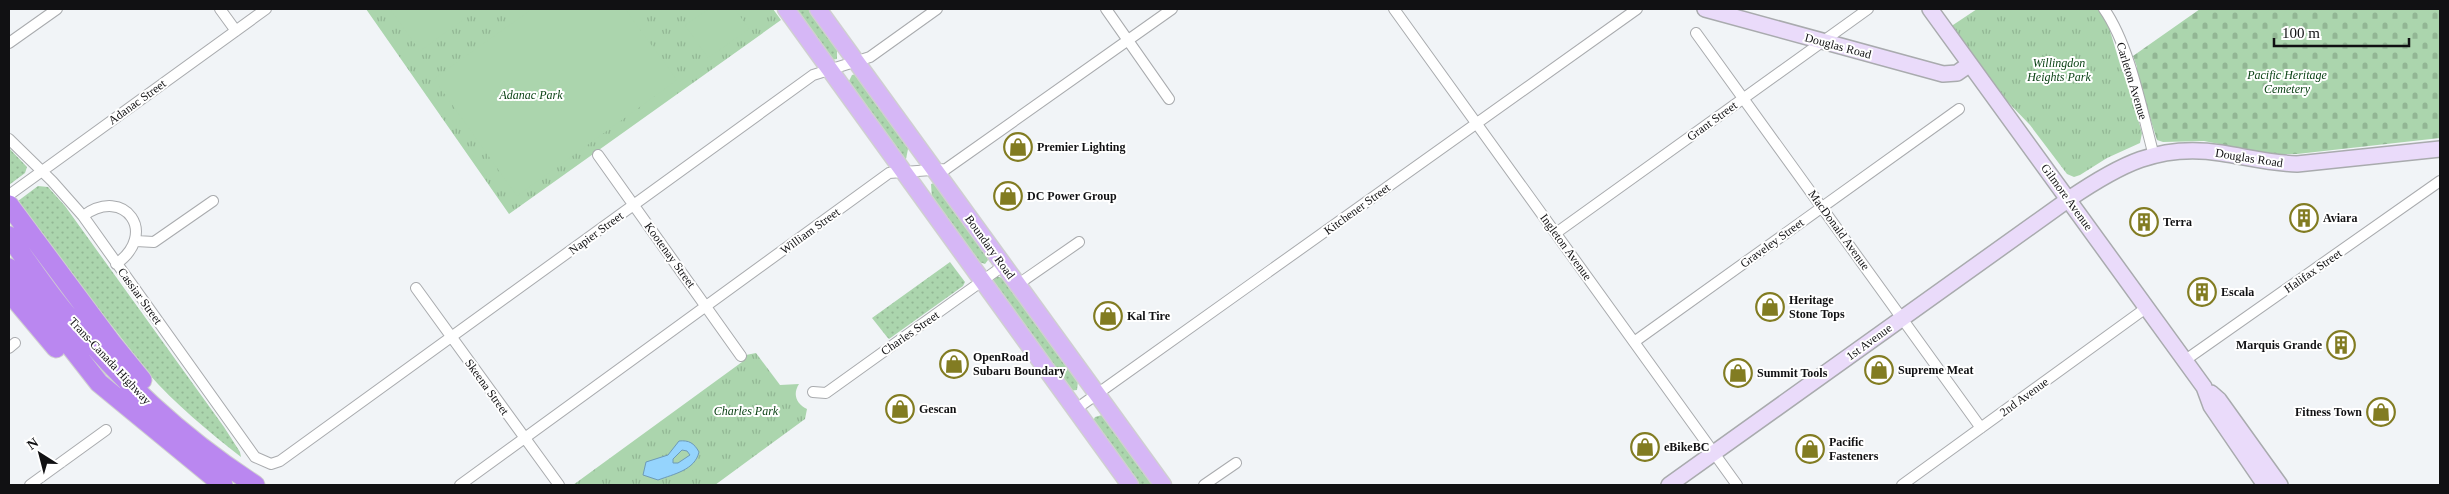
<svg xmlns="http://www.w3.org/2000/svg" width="2449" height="494" font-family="'Times New Roman',serif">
	<defs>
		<pattern id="grass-dots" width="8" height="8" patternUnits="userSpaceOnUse" patternTransform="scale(1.25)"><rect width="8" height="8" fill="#abd5ad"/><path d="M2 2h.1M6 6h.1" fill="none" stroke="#92b694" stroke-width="1.8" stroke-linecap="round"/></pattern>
		<pattern id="cemetery-stones" width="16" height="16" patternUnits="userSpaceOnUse" patternTransform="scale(1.25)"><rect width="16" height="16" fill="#abd5ad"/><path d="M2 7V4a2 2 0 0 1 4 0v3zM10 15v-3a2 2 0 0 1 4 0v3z" fill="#92b694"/></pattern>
		<pattern id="park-tufts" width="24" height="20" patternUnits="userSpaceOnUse" patternTransform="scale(1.25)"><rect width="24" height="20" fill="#abd5ad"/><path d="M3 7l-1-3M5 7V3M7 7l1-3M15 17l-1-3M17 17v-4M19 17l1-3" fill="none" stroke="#92b694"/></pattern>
	</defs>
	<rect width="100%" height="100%" fill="#f1f4f7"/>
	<path fill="url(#grass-dots)" d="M791,9H810L837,48V59L831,60Z
		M856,74L906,141L908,149L906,159L902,160L848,83L852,75Z
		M9,148L27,167L25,173L9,185Z
		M935,183L986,253L988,260L985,264L979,262L932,199L931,184Z
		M38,186L48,187L65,206L224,427L240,452L241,457C209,432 175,404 148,373C128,349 113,322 89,303L18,205L20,202L18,201Z
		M950,262L965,282L963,286L889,339L887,337L872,318Z
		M996,277H1000L1006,281L1078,381L1077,390L1068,391L993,281Z
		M1102,415L1104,417L1154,485H1136L1093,421L1095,417Z"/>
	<path fill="url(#cemetery-stones)" d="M2200,9H2440V138L2297,154H2269L2204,141L2163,142L2157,140L2136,73L2137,67L2133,56Z"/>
	<path fill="url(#park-tufts)" d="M366,9H773L781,20L509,214Z
		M1977,9H2098L2108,24L2122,71L2126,76L2142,133L2140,143L2107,158L2080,175L2074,177L2067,174L2030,125L2005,99L1950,27Z
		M756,353L780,385L799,384C792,395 797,404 807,409L805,419L715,485H573L742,362L746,355Z"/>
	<path fill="#abd5ad" d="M390,9H478L420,51Z
		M532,9H625L677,80L517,196L434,79Z
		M709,9H735L749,29L708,58L685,25Z"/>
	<path fill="#95d4fd" stroke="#6d9ab7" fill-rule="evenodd" d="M679,441C689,440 694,443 699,452C695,470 674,474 658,480L643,475L646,462L668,455ZM682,450L687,451L690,455L678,463H673V459Z"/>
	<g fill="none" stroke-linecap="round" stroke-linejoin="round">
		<defs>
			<path id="street" d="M220,9L236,31
				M1106,9L1169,99
				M1394,9L1737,485
				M2104,9C2130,46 2142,112 2154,156
				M1696,33L1981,428
				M9,43L57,9
				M9,139L52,181L83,216L255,457L271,464L280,461L813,75L870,57L937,9
				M598,155L741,356
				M9,195L266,9
				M83,216C125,185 159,234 116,264
				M1556,233L1868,9
				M136,241L154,242L213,201
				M1017,285L1079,242
				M416,288L559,485
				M1634,342L1959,109
				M9,348L15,343
				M2184,361L2440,181
				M813,392L826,393L1003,266
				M1076,409L1637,9
				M30,485L106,430
				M460,485L889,173L946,169L1172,9
				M1204,485L1236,463
				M1902,485L2146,308"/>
			<path id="secondary" d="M1705,9L1943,74L1957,73L1970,64
				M1930,9L2204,387L2211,406L2265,485
				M2211,393L2219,400L2280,485
				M1669,485L2069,199C2119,165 2159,143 2221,153C2247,157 2271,163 2297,164L2440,149"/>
			<path id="primary" d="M786,9L1130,485
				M818,9L1163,485"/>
			<path id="highway" d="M9,205L111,342L142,380
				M9,236C27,261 44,287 63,310C117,377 182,438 255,485
				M9,268L99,383L223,485
				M9,292L56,348"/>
		</defs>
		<use href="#street" stroke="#a9abae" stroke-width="12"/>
		<use href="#secondary" stroke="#a9abae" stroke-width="18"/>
		<use href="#primary" stroke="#cfcfd0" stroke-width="19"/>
		<use href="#highway" stroke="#cfcfd0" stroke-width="21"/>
		<use href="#street" stroke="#fff" stroke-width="10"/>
		<use href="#secondary" stroke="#eadbfa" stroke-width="15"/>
		<use href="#primary" stroke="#d6b7f6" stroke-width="16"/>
		<use href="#highway" stroke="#ba87f0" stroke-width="19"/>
	</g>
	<defs>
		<symbol id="shop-ring" viewBox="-11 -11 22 22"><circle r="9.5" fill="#fff" stroke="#827c22" stroke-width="1.5"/><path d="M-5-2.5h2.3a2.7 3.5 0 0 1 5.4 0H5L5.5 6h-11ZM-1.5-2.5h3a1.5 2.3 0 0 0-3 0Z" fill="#827c22"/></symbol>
		<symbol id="building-ring" viewBox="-11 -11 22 22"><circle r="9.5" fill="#fff" stroke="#827c22" stroke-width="1.5"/><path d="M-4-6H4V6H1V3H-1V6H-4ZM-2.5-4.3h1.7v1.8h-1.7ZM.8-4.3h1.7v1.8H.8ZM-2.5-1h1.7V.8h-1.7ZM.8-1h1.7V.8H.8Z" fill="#827c22"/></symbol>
	</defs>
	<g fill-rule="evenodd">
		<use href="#shop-ring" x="1002" y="131" width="32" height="32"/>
		<use href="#shop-ring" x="992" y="180" width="32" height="32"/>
		<use href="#building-ring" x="2288" y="202" width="32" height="32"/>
		<use href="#building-ring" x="2128" y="206" width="32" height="32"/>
		<use href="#building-ring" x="2186" y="276" width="32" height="32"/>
		<use href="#shop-ring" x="1754" y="291" width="32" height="32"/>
		<use href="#shop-ring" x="1092" y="300" width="32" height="32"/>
		<use href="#building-ring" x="2325" y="329" width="32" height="32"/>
		<use href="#shop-ring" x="938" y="348" width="32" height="32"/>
		<use href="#shop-ring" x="1863" y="354" width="32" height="32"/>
		<use href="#shop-ring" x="1722" y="357" width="32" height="32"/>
		<use href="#shop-ring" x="884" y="393" width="32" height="32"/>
		<use href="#shop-ring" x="2365" y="396" width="32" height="32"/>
		<use href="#shop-ring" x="1629" y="431" width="32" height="32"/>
		<use href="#shop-ring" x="1794" y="433" width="32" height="32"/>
	</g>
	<g text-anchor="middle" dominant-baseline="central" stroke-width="4" stroke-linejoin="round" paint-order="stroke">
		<g font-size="12" fill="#111113" stroke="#fff">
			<text transform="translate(1838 46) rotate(15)">Douglas Road</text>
			<text transform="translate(2132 81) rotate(73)">Carleton Avenue</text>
			<text transform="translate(137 102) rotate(-36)">Adanac Street</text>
			<text transform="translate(1712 121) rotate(-36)">Grant Street</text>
			<text transform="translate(2249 158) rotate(9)">Douglas Road</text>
			<text transform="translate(2067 197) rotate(54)">Gilmore Avenue</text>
			<text transform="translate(1357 209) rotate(-36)">Kitchener Street</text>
			<text transform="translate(1839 230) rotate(54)">MacDonald Avenue</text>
			<text transform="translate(810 231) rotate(-36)">William Street</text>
			<text transform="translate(596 233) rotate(-36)">Napier Street</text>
			<text transform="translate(1772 243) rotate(-36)">Graveley Street</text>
			<text transform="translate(990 247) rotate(54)">Boundary Road</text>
			<text transform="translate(1566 247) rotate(54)">Ingleton Avenue</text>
			<text transform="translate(670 255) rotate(54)">Kootenay Street</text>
			<text transform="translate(2313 271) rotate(-35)">Halifax Street</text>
			<text transform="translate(140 296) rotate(54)">Cassiar Street</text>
			<text transform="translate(910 333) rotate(-35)">Charles Street</text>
			<text transform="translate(1869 342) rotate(-36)">1st Avenue</text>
			<text transform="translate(110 361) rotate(47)">Trans-Canada Highway</text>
			<text transform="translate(487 387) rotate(54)">Skeena Street</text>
			<text transform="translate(2024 397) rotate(-36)">2nd Avenue</text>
		</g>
		<g font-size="12" font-style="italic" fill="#0c4316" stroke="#fff">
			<text x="2059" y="63">Willingdon<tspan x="2059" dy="14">Heights Park</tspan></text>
			<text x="2287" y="75">Pacific Heritage<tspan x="2287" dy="14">Cemetery</tspan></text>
			<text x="531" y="95">Adanac Park</text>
			<text x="746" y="411">Charles Park</text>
		</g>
		<g font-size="12" font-weight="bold" fill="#111113" stroke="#fff" text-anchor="start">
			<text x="1037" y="147">Premier Lighting</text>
			<text x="1027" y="196">DC Power Group</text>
			<text x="2323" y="218">Aviara</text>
			<text x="2163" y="222">Terra</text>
			<text x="2221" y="292">Escala</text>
			<text x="1789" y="300">Heritage<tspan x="1789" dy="14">Stone Tops</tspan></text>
			<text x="1127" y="316">Kal Tire</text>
			<text x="2322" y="345" text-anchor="end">Marquis Grande</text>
			<text x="973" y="357">OpenRoad<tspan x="973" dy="14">Subaru Boundary</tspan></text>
			<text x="1898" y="370">Supreme Meat</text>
			<text x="1757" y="373">Summit Tools</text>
			<text x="919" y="409">Gescan</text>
			<text x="2362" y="412" text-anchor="end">Fitness Town</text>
			<text x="1829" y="442">Pacific<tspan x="1829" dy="14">Fasteners</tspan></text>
			<text x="1664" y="447">eBikeBC</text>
		</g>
	</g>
	<rect width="2449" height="494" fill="none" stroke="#111113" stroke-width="20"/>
	<g transform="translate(40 454) rotate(324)" stroke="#ffffff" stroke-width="4" paint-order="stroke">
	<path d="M0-4L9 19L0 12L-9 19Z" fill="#111113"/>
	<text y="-8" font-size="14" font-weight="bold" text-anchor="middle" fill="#111113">N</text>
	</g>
	<path d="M2274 38v8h135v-8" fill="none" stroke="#111113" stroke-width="2.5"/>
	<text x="2282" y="38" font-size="15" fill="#111113" stroke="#ffffff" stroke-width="4" paint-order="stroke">100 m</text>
</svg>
